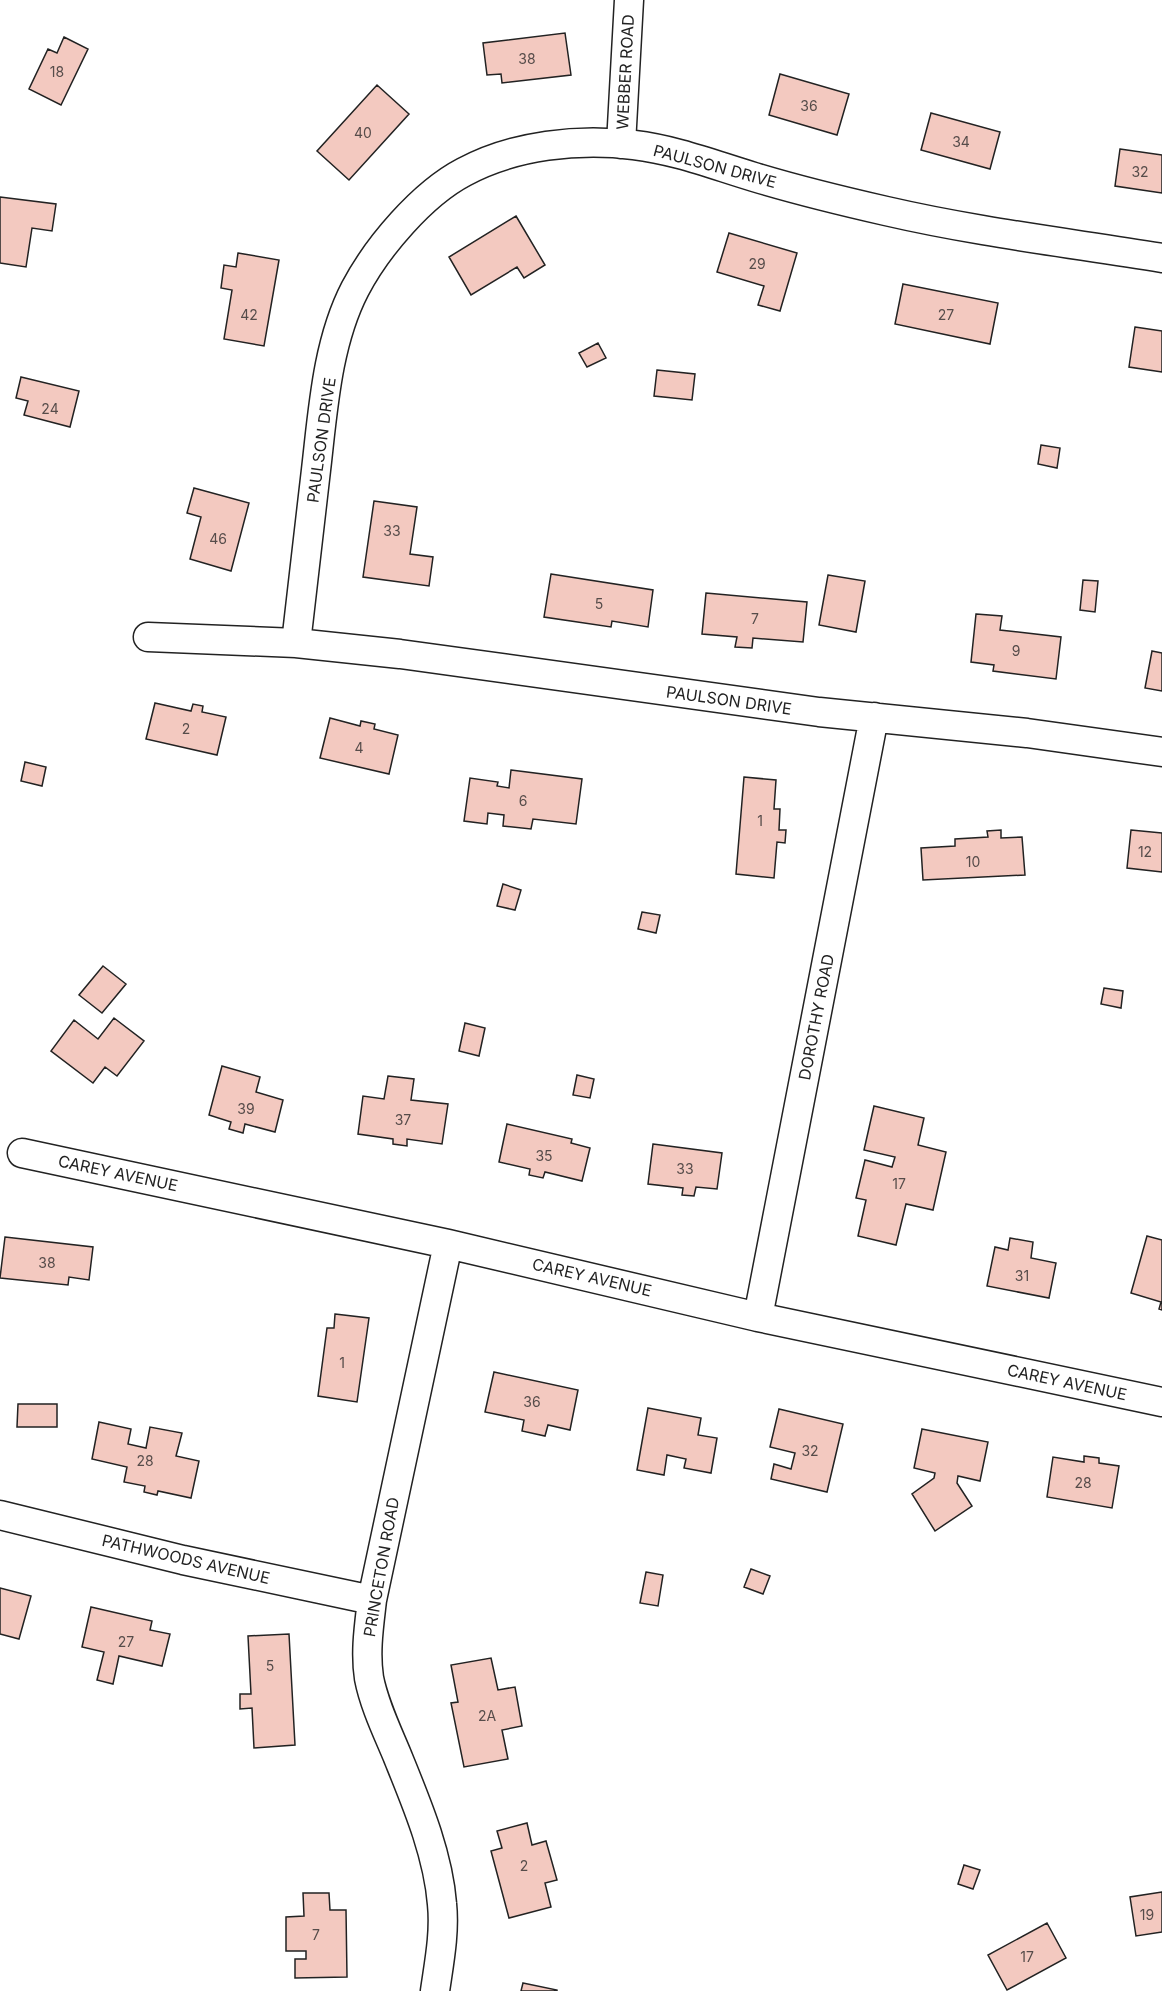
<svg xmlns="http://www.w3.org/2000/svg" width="1162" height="1991" font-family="Inter,sans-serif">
	<rect width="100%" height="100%" fill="#fff"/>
	<path fill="#f3c9c0" stroke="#222" stroke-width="1.5" d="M565,33L571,75L502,83L501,74L487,75L483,43Z
		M64,37L88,49L61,105L29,89L48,49L57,53Z
		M780,74L849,94L837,135L769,115Z
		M377,85L409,114L349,180L317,151Z
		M931,113L1000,132L990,169L921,150Z
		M1120,149L1162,155V193L1115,186Z
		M0,197L56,204L52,231L32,228L26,267L0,263Z
		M516,216L545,265L524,278L517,267L471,295L449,257Z
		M729,233L797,253L780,311L758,305L764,286L717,272Z
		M238,253L279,260L264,346L224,339L232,290L221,288L224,265L236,267Z
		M903,284L998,303L990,344L895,324Z
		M1135,327L1162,331V372L1129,367Z
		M598,343L606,358L587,367L579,353Z
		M657,370L695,374L692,400L654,396Z
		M21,377L79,391L70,427L24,415L28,401L16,398Z
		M1041,445L1060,448L1057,468L1038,464Z
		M194,488L249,503L231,571L190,559L201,517L187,513Z
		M374,501L417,507L410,554L433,557L429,586L363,577Z
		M551,574L653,590L648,627L612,621L611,627L544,617Z
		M828,575L865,581L856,632L819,625Z
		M1083,580L1098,581L1095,612L1080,610Z
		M706,593L807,602L803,642L753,638L752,648L735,647L737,637L702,634Z
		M976,614L1002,616L1000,630L1061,637L1056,679L993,671L994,665L971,662Z
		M1152,651L1162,653V691L1145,688Z
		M155,703L191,711L193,704L203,706L202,712L226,717L217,755L146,739Z
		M330,718L360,726L361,721L375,724L374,729L398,735L389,774L320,758Z
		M25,762L46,767L42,786L21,781Z
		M511,770L582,779L576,824L533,819L531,829L503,826L504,815L488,813L487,824L464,821L470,778L498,782L497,786L509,788Z
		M744,777L776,780L774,809H780L779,830H786L785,843L777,842L774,878L736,874Z
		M1001,830V838L1022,837L1025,875L923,880L921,848L955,846V839L988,837L987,831Z
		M1131,830L1162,833V872L1127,868Z
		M503,884L521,890L515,910L497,906Z
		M642,912L660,915L656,933L638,929Z
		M103,966L126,984L102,1013L79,995Z
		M1104,988L1123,991L1121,1008L1101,1004Z
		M114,1018L144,1041L117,1076L105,1067L93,1083L51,1051L74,1020L98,1039Z
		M465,1023L485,1028L479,1056L459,1051Z
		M222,1066L260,1077L256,1092L283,1100L275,1132L245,1124L243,1133L229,1129L231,1122L209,1115Z
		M577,1075L594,1079L590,1098L573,1095Z
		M388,1076L414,1079L411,1100L448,1104L442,1144L407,1139V1146L393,1144V1139L358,1134L363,1096L384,1099Z
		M874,1106L924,1118L918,1145L946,1152L933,1210L906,1204L896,1245L858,1236L866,1200L856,1198L865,1160L892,1167L895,1157L864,1150Z
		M507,1124L572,1139L571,1143L590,1148L582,1181L545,1172L543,1178L529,1175L530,1169L499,1162Z
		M653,1144L722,1153L717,1189L696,1187L694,1196L682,1195L683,1188L648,1184Z
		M1147,1236L1162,1240V1310L1159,1309L1161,1302L1131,1293Z
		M5,1237L93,1247L89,1280L69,1277L68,1285L0,1278Z
		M1010,1238L1033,1242L1031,1258L1056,1263L1049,1298L987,1286L995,1247L1008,1250Z
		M335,1314L369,1318L357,1402L318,1396L327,1328H334Z
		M494,1372L578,1390L570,1430L548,1425L545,1436L522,1431L524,1420L485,1412Z
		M18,1404H57V1427H17Z
		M648,1408L701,1418L698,1435L717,1438L711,1473L684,1468L686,1459L667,1455L664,1475L637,1470Z
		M779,1409L843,1424L827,1492L771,1479L774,1464L791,1469L795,1453L770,1447Z
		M99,1422L131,1429L128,1444L146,1448L150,1427L182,1433L176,1456L199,1461L191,1498L158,1491L157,1495L144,1492L145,1486L124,1482L127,1467L92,1459Z
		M922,1429L988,1442L980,1481L958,1476L957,1483L972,1506L935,1531L912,1494L934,1478L935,1473L914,1468Z
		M1084,1456L1099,1458V1463L1119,1466L1112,1508L1047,1497L1053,1457L1084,1462Z
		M751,1569L770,1576L763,1594L744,1587Z
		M646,1572L663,1575L658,1606L640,1603Z
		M0,1588L31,1596L19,1639L0,1634Z
		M91,1607L152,1621L150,1630L170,1634L162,1666L119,1656L113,1684L97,1680L104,1652L82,1647Z
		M289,1634L295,1745L254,1748L252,1708L240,1709V1694H251L248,1636Z
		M491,1658L498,1690L515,1687L522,1726L502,1730L508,1759L464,1767L451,1703L458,1702L451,1665Z
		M527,1823L532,1845L546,1841L557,1880L545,1883L551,1907L509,1918L491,1851L502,1848L497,1831Z
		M964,1865L980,1870L973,1889L958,1884Z
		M1162,1892V1932L1136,1936L1130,1897Z
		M303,1893H329L330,1910H346L347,1977L295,1978V1959H306V1951H286V1917L304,1916Z
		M1047,1923L1066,1958L1007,1990L988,1955Z
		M523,1983L557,1990V1991H521Z"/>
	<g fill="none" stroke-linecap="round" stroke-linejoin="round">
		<defs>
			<path id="street" d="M621,144L629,0
				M148,637L296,643L400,654L819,712L1027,733L1162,752
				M296,643C303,585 309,528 316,470C323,410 327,343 355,289C377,247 422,194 464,172C514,145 579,138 634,145C676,150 714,165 754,177C797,190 842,201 886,211C977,232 1070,243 1162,258
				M22,1153L448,1244L758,1317L1162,1402
				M758,1317L874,717
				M0,1515L183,1560L372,1600
				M435,1991C439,1963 445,1933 442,1904C438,1853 416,1802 397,1755C387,1731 374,1704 369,1678C365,1652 369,1626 372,1600L448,1244"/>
		</defs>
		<use href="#street" stroke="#222" stroke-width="31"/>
		<use href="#street" stroke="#fff" stroke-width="28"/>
	</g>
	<g text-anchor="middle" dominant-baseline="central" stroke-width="4.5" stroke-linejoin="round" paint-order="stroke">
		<g font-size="14" fill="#564c4a">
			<text x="527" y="58">38</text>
			<text x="57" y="71">18</text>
			<text x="809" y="105">36</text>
			<text x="363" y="132">40</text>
			<text x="961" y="141">34</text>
			<text x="1140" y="171">32</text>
			<text x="757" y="263">29</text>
			<text x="249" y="314">42</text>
			<text x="946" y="314">27</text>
			<text x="50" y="408">24</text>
			<text x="392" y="530">33</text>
			<text x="218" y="538">46</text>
			<text x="599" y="603">5</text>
			<text x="755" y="618">7</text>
			<text x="1016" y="650">9</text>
			<text x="186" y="728">2</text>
			<text x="359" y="747">4</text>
			<text x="523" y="800">6</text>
			<text x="760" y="820">1</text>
			<text x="1145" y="851">12</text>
			<text x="973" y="861">10</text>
			<text x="246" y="1108">39</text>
			<text x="403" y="1119">37</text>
			<text x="544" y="1155">35</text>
			<text x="685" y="1168">33</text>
			<text x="899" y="1183">17</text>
			<text x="47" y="1262">38</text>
			<text x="1022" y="1275">31</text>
			<text x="342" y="1362">1</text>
			<text x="532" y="1401">36</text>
			<text x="810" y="1450">32</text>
			<text x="145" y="1460">28</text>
			<text x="1083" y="1482">28</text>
			<text x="126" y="1641">27</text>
			<text x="270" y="1665">5</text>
			<text x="487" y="1715">2A</text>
			<text x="524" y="1865">2</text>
			<text x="1147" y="1914">19</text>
			<text x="316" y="1934">7</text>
			<text x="1027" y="1956">17</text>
		</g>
		<g font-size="16" fill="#222" stroke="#fff">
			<text transform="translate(625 72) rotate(-87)">WEBBER ROAD</text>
			<text transform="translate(715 166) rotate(15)">PAULSON DRIVE</text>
			<text transform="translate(321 440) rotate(-82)">PAULSON DRIVE</text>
			<text transform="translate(729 700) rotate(8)">PAULSON DRIVE</text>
			<text transform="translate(816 1017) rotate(-79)">DOROTHY ROAD</text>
			<text transform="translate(118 1173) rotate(12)">CAREY AVENUE</text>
			<text transform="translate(592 1277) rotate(13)">CAREY AVENUE</text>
			<text transform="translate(1067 1382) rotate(12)">CAREY AVENUE</text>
			<text transform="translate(186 1559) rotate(13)">PATHWOODS AVENUE</text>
			<text transform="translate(381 1567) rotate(-80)">PRINCETON ROAD</text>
		</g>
	</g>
</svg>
